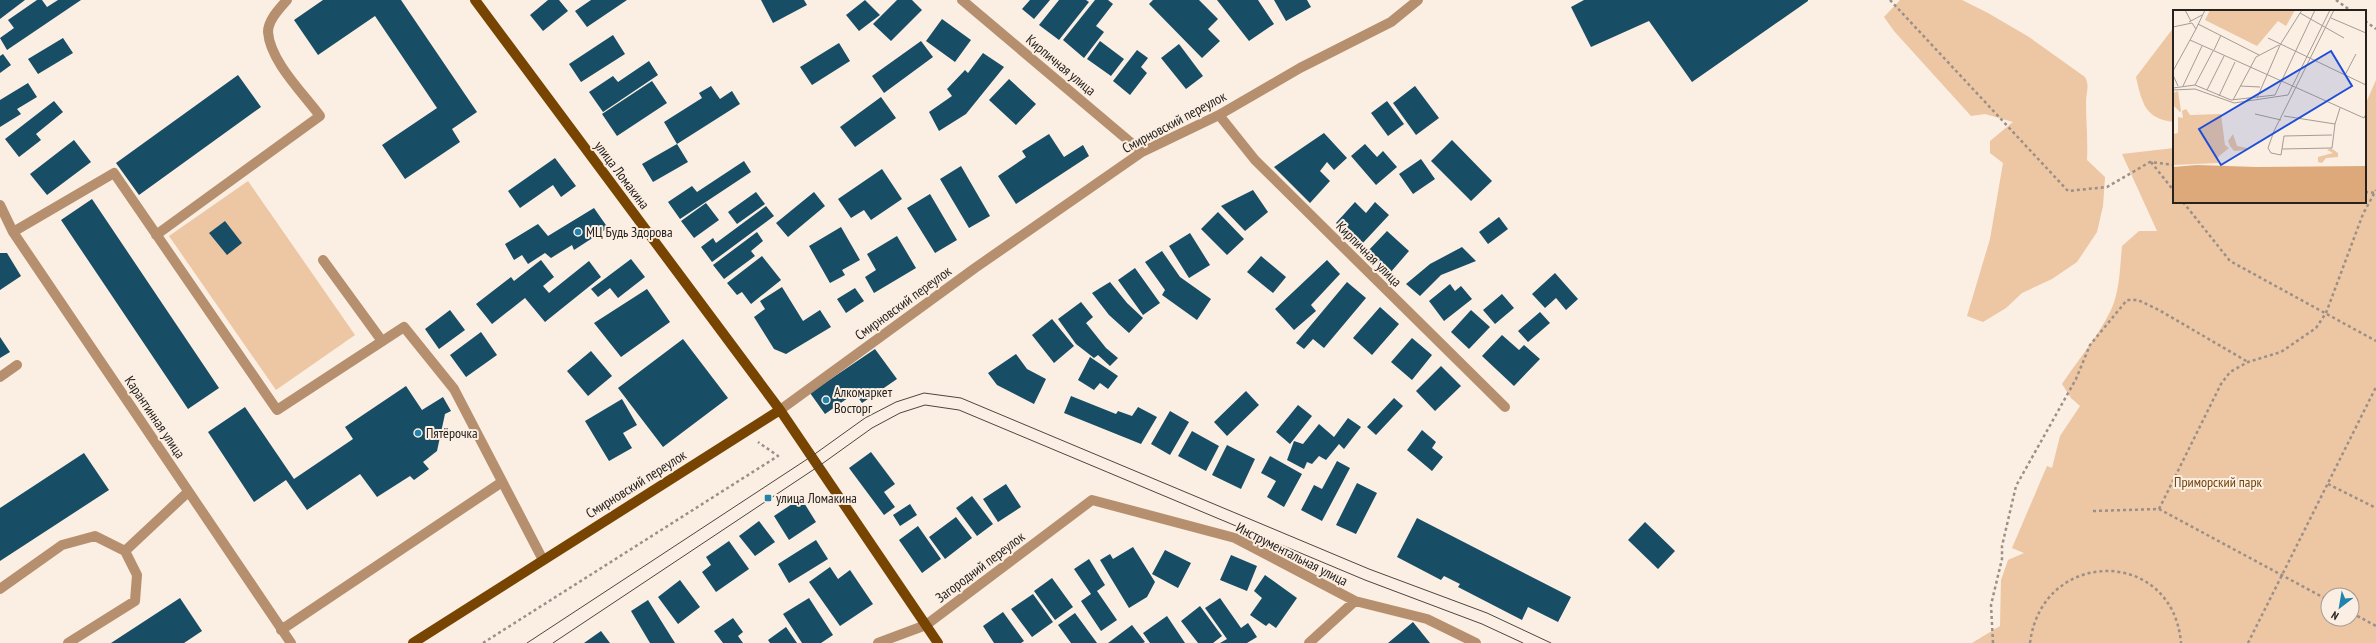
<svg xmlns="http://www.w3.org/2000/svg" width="2376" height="643" font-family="'PT Sans Narrow',sans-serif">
	<rect width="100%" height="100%" fill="#fbeee2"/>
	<path fill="#edc6a3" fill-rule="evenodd" d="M1900,0H1962L1988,13L2029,37L2085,77C2090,86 2086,92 2086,102C2086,121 2088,140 2087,160L2105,177L2103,206L2097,232L2077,262L2052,279L2022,293L2006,308L1983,322L1967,316L1990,239L2003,163L1990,153V141L2013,122L1985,114L1971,116L1894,31L1884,17Z
		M2174,27V122C2145,119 2142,103 2136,77Z
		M2376,80V643H1972L2000,626L2001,580L2008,560L2024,553L2012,548L2047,466L2052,468L2060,436L2080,406L2071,398L2062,384C2078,360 2097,338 2110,312C2120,293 2120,266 2122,246L2139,231H2157L2122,154L2174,148V202H2365V105ZM2328,595H2352V619H2328Z
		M248,181L355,335L276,390L169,236Z"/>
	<path fill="#184d66" d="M0,0H25L0,19Z
		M37,0H42L47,7L58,0H81L7,50L0,38L14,28L8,20Z
		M323,0H401L477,112L452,129L460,142L405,179L382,145L437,108L375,16L318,55L294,20Z
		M548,0H559L568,11L543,31L530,15Z
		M591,0H627L587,27L575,11Z
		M761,0H804L807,5L773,23Z
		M865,0L880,15L859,31L846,15Z
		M897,0H912L922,10L891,41L873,24Z
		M1030,0H1050L1034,19L1022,9Z
		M1059,0H1086L1089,2L1059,40L1039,25Z
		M1095,0H1108L1113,4L1096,26L1104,32L1084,58L1063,40Z
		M1153,0H1199L1218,19L1208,29L1220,41L1202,58L1149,4Z
		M1217,0H1258L1274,24L1249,41Z
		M1274,0H1307L1311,7L1286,21Z
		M1584,0H1808V1L1692,82L1649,21L1591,47L1571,7Z
		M942,19L971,40L955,62L926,41Z
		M613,35L625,54L581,82L569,64Z
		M63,38L73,53L38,74L28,59Z
		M921,41L933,57L884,93L872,76Z
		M1100,41L1124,59L1111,76L1087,59Z
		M839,43L850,61L812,85L800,67Z
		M1179,44L1203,76L1186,89L1161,58Z
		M1137,50L1148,58L1141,67L1147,73L1130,95L1113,81Z
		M983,53L1004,67L966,114L939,131L929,112L952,96L947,89L965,70L968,73Z
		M3,54L11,65L0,73V56Z
		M649,61L658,75L603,112L589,92L613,76L618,82Z
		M238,75L261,107L139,195L116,163Z
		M1009,79L1036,104L1016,125L989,100Z
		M652,81L667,103L617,136L602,114Z
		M28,83L37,97L17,109L21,114L0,127V100Z
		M711,86L720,99L732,91L740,104L677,144L664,122L702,98L699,93Z
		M1415,86L1439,118L1416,135L1393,103Z
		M881,97L896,118L855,147L840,127Z
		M54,101L63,112L36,134L41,140L19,157L5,139Z
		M1387,101L1404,124L1388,136L1371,113Z
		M1324,133L1347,158L1334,170L1327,162L1320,171L1330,181L1310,203L1274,167Z
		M1049,134L1064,157L1083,145L1089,156L1016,204L998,176L1026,157L1022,151Z
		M74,140L91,162L47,195L30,174Z
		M1452,140L1492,181L1471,201L1431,161Z
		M677,144L688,162L653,182L642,164Z
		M1365,144L1377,157L1383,151L1397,167L1376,185L1351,156Z
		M555,158L576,186L561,197L553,185L520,208L508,191Z
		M1421,159L1435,179L1413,194L1399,174Z
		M744,161L751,172L680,219L668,202L692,186L697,192Z
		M961,166L990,216L969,228L940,179Z
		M882,169L902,199L871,220L864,210L851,218L838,199Z
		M1253,190L1268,212L1245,231L1221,206Z
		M756,192L765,204L737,224L728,212Z
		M814,192L825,206L788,237L776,223Z
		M930,194L957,240L935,253L907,208Z
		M92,199L219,388L188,409L61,220Z
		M1355,202L1366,213L1375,202L1389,215L1361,245L1336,223Z
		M706,203L719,220L694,238L681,221Z
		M766,206L774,216L712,262L701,247L713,238L716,243Z
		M594,208L608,228L574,250L572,245L551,258L545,253L528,264L522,255L514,260L505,244L538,224L548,236Z
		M1218,212L1244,239L1227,255L1201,229Z
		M1499,217L1508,229L1488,244L1479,232Z
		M225,221L242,243L227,255L209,233Z
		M841,227L860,260L842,270L845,275L830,283L809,246Z
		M1387,231L1409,251L1390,273L1367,252Z
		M757,232L763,241L751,251L755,256L724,279L713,265Z
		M1190,233L1210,265L1189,278L1169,246Z
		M897,236L916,268L874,293L865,277L876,270L867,254Z
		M1462,247L1476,261L1441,275L1420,296L1406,284L1430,264Z
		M1162,251L1180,277L1211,299L1197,320L1162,295L1165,290L1145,262Z
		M0,253H7L21,276L0,290Z
		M762,256L781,280L751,304L742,292L737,295L727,283Z
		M1261,256L1286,277L1273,293L1247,272Z
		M631,259L645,277L618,298L610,288L598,297L591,289Z
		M541,260L554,277L543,286L549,293L589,261L601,277L545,322L525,298L492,324L476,304L511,277L514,281Z
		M1327,260L1340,274L1311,305L1316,311L1294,330L1275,309Z
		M1135,268L1160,303L1143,315L1118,280Z
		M1555,273L1578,299L1566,310L1556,298L1545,308L1532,294Z
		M1110,282L1127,303L1143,318L1129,333L1109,315L1092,293Z
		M1347,282L1366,298L1324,348L1313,339L1304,349L1296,343Z
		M1450,284L1455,291L1461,286L1472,299L1444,321L1429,301Z
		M782,287L803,321L820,310L831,327L786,354L774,349L754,317L765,309L760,301Z
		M855,288L864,301L846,313L837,299Z
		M647,289L670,322L621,357L594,323Z
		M1502,294L1514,308L1495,324L1483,310Z
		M1081,302L1093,317L1086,323L1106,348L1118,358L1110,366L1098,355L1094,358L1076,344L1058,319Z
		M1380,307L1399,324L1372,355L1353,338Z
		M450,310L465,330L439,349L425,329Z
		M1471,310L1490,327L1469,349L1451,332Z
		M1540,312L1550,323L1528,342L1518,331Z
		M1052,319L1074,346L1054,363L1032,335Z
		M481,332L497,355L466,377L450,355Z
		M1502,335L1519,350L1524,345L1540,359L1514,386L1482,356Z
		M0,337L10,352L0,358Z
		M1412,338L1432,355L1412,380L1391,362Z
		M683,339L728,398L663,447L618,388Z
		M875,349L897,379L862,403L855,393L825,414L810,393Z
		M591,351L612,376L588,396L567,371Z
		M1016,354L1027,369L1046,379L1034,404L997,385L988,373Z
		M1090,357L1118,376L1108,389L1100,383L1094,390L1078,380Z
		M1441,366L1461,386L1435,411L1416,391Z
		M406,386L422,410L443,397L451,411L445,414L437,451L423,462L429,469L414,480L410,476L377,497L360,474L307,510L286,480L254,502L208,432L245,407L294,479L353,439L345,427Z
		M1246,391L1259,405L1227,436L1214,422Z
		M1071,396L1116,414L1118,411L1132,416L1138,407L1157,417L1141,444L1064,413Z
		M1394,398L1403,406L1376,435L1367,427Z
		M622,399L637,425L623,433L632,448L609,461L585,421Z
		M1298,405L1312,416L1290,444L1276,432Z
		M1170,411L1189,422L1170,455L1151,444Z
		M1348,418L1361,427L1344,449L1339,444L1326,460L1319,456L1312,464L1307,462L1304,469L1287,460L1294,441L1303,444L1319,424L1334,437Z
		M1422,430L1436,442L1432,448L1443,457L1432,471L1407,450Z
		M1192,431L1219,446L1206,471L1178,456Z
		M1227,445L1255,459L1241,489L1212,475Z
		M871,452L895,484L884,492L895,507L884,515L849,468Z
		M84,453L109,490L0,561V508Z
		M1270,456L1302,474L1284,507L1267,497L1276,481L1261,473Z
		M1337,461L1350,468L1322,521L1301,510L1314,485L1322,489Z
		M1357,483L1377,493L1356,534L1336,525Z
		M1006,484L1021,507L998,522L983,499Z
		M972,496L993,524L977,536L956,508Z
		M801,498L816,522L789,540L774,516Z
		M910,504L917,515L900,526L893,515Z
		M956,517L972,538L945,559L929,537Z
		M1417,518L1571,597L1558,622L1528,607L1522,620L1458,587L1460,584L1444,576L1441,580L1397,557Z
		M759,521L775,542L755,556L739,536Z
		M1645,522L1675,551L1658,569L1628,540Z
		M918,526L941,559L922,573L899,540Z
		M816,540L828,559L789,583L778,564Z
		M729,541L749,569L716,592L702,572L711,565L706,557Z
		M1133,547L1155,582L1147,597L1129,608L1100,560L1110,554L1113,559Z
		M1165,550L1191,563L1178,588L1152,574Z
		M1231,555L1257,566L1247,591L1220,580Z
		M1089,559L1105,585L1097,591L1117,620L1101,631L1081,601L1091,594L1074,569Z
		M830,567L838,579L850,570L873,604L840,626L809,582Z
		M1265,575L1297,598L1276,628L1269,623L1266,626L1250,615L1262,598L1254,591Z
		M1052,578L1073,607L1055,620L1034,591Z
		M680,580L700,607L678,624L658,597Z
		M1033,594L1053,622L1032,637L1011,609Z
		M180,598L202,631L184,643H111Z
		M809,598L833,635L821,643H802L783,614Z
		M1220,598L1241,628L1248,623L1257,637L1247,643H1220L1227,639L1205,608Z
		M648,600L675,643H650L631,611Z
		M1200,606L1222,636L1213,643H1198L1181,621Z
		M1003,612L1024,641L1021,643H994L983,626Z
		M1075,613L1097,643H1071L1058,625Z
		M1167,616L1185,643H1150L1143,633Z
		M733,618L743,632L738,636L743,643H723L714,631Z
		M1413,622L1430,643H1388Z
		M1132,625L1145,642L1143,643H1108Z
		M786,627L797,643H770L768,640Z
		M601,631L610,643H584Z"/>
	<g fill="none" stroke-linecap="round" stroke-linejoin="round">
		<path stroke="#9a9088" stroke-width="2.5" stroke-dasharray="3 3" stroke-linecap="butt" d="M1890,0L2068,191L2107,187L2150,162L2174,165
			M2336,0L2351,11
			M2365,21L2376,29
			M2151,162L2174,191
			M2365,192L2376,193
			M2183,202L2230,261L2376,341
			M2328,484L2376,508
			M2159,509L2221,384L2230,372L2248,362L2281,352L2316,328L2326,313L2363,214L2376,190
			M2093,511L2159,509L2328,600
			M2352,613L2376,626
			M483,643L778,456L758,442
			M1993,643L1991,605L2002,559V546L2016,486L2076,379L2090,345L2127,300H2138L2159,310L2248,362
			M2030,643C2042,547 2173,547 2181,643
			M2248,643L2376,387"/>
		<path stroke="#b6906e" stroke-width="10" d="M962,0L1142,152
			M1219,115L1255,160L1505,407
			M0,205L13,232L291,643
			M13,232L114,173L277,410L404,327L454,389L543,560
			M156,235L320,116C303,93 270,61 268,32C268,20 280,8 287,0
			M323,260L382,341
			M0,377L17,365
			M780,410L975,268L1142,152L1219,115L1300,68L1391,22L1418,0
			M125,551L188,492
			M0,589L62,545L95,536L125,551L137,575L135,601L68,643
			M281,630L502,482
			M878,643L926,625L1092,500L1235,538L1355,601L1427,619L1476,643
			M1309,643L1355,601"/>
		<path stroke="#774401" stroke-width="10" d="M475,0L780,410L938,643
			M413,643L780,410"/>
		<path stroke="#4c4640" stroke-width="1" d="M527,643L812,456L865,418L896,402L924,393L961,398L1369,569L1487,613L1551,643
			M553,643L819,466L872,428L900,413L925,405L959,410L1365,580L1482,624L1523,643"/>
	</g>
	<g fill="#2182ae" stroke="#fbeee2" stroke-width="1.5">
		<circle cx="578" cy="232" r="4"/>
		<circle cx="826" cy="400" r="4"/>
		<circle cx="418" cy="433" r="4"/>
		<rect x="764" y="494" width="8" height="8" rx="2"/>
	</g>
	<g text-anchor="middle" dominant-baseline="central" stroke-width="4" stroke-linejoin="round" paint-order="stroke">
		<g font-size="14" fill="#27221e" stroke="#fbeee2">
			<text transform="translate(1061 65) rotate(40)">Кирпичная улица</text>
			<text transform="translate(1174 122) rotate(-28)">Смирновский переулок</text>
			<text transform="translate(622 175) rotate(53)">улица Ломакина</text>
			<text transform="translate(1369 254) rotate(45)">Кирпичная улица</text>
			<text transform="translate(903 303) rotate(-36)">Смирновский переулок</text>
			<text transform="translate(155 417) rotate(56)">Карантинная улица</text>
			<text transform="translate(636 484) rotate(-32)">Смирновский переулок</text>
			<text transform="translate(1292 554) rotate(27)">Инструментальная улица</text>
			<text transform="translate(980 567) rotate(-37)">Загородний переулок</text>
		</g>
		<g font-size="14" fill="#27221e" stroke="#fbeee2" text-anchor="start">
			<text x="586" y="232">МЦ Будь Здорова</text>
			<text x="834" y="392">Алкомаркет<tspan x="834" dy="16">Восторг</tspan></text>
			<text x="426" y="433">Пятёрочка</text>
			<text x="776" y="498">улица Ломакина</text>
		</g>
		<g font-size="14" fill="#73430a" stroke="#fbeee2">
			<text x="2218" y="482">Приморский парк</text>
		</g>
	</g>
	<g transform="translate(2173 10)">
		<rect width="193" height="193" fill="#fbeee2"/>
		<path d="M37,0H122L113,16L105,11L84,36L32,10ZM5,81L8,101L7,102L0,95V83ZM13,99L17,105L48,104L52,135L56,138L45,147V153L0,155V124L5,123V107L10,108L9,101ZM60,124L64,136L74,138L73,140L61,141L57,136L55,131ZM158,138L165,143V147L153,148L149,153L145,152V147L160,143L154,140Z" fill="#edc6a3"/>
		<path d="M24,155L83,157L193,156V193H0V157Z" fill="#dda97b"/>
		<path fill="none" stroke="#a69c94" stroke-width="1" d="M12,0L18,11M127,3L171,28M158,8L193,23M16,12L29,5M25,14L86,45M0,17L19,13L23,19L17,30L191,108L193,104M23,19L32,0M95,28L193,75M41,40L48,25M0,61L17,30M0,65L5,76M172,65L183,44M22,75L58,90L102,85L142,0M10,76L29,36M67,76L87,77M0,78L22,75L40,41M122,79L101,121L95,138L98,143L108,145L111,126L159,125M122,79L161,0M0,80L22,79L61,93L115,85L157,0M34,80L51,46M46,86L62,52M84,88L107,35L129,0M60,90L83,47L106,35M82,104L108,110M111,106L162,114M109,139L159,138L162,114L167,98"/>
		<path fill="#1d4ed8" fill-opacity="0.15" stroke="#1d4ed8" stroke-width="2" d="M158,41L179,76L48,155L26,119Z"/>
		<rect width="193" height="193" fill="none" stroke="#27221e" stroke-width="2"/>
	</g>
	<g transform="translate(2340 607) rotate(211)"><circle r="19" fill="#fbeee2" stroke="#a69c94"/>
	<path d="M0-3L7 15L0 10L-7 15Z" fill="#2182ae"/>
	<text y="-6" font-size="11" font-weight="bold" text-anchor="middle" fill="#27221e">N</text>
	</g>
</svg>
